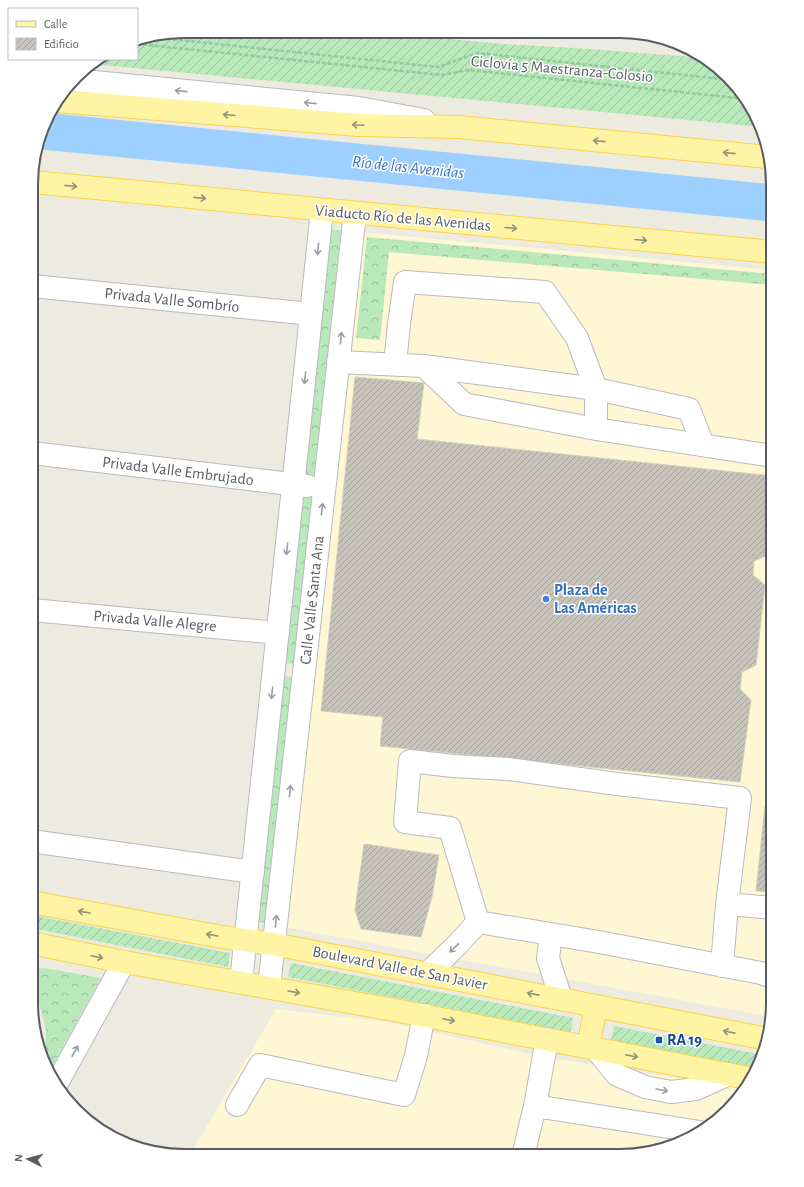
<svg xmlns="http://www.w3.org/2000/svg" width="804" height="1187" font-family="'Alegreya Sans',sans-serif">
	<defs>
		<pattern id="forest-crowns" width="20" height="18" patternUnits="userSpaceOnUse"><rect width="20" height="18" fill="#b9e8bb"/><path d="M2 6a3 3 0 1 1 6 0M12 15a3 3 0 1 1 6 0" fill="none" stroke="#99bf9b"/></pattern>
		<pattern id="garden-furrows" width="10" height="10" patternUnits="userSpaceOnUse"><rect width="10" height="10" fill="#b9e8bb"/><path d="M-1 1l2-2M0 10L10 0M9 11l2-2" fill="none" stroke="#99bf9b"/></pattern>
		<pattern id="building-hatch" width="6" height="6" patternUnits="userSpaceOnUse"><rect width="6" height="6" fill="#c8c4bc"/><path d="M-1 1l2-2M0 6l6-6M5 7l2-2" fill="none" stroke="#a5a29c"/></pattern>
	</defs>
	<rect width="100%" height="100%" fill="#edebdf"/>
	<path fill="#fff7d3" d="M360,232L773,270L772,1017L284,927Z
		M276,1009L386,1022L549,1058L747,1089L713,1124L679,1144L621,1156L190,1155Z"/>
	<path fill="url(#forest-crowns)" d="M330,230H341L314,478L304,477L302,495L312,496L294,664L284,663Z
		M367,237L773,274V285L389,252L380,340L356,338Z
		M283,676L292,677L267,923L257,922Z
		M44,968L101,978L49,1072L43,1062L41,1055L45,1050L46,1032L44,1020L37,997L31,986V970Z"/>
	<path fill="url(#garden-furrows)" d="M184,31L379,32L502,44L575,48L706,58C726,70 754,104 762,127L92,64L100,59H137V39Z
		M31,915L230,953L228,967L31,928Z
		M291,963L573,1018L571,1032L288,977Z
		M614,1026L764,1055L757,1068L611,1040Z"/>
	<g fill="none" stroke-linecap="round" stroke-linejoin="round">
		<path stroke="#9ed0ff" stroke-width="37" d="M43,131L773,203"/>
	</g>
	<path fill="url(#building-hatch)" stroke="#d2cdbd" d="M355,377L424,383L417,439L773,476V510L768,555L754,561L753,575L765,585L756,665L742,672L740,689L751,700L740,782L380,746L383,717L321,711Z
		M773,725V785H767Z
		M765,806L773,807V892L756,891Z
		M364,844L439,855L432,897L421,937L361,929L355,910Z"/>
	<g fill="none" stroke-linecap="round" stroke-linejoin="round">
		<defs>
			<path id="minor" d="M74,80L359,108L424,120
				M32,286L311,314
				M338,362L424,366L596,389L689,409L703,445
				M395,364L399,324L405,282L545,292L577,338L596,389V429
				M424,366L464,404L596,429L773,456
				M32,453L307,486
				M32,610L278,633
				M31,841L253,872
				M727,904L773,908
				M478,922L450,828L405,822L410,761L453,766L508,769L617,784L740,798L727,904L722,966
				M478,922L599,942L761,973L773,977
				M551,934L548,958L561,999
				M428,973L457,945L478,922
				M241,982L322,210
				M269,987L355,213
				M596,1049L617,1075L645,1087L671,1092L696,1089L729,1074
				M56,1085L124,962
				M237,1105L260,1065L404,1095L416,1056L424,1015
				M535,1106L700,1132
				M523,1156L535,1106L547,1039"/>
			<path id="major" d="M57,101L359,125L459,127L768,157
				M32,182L773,252
				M31,902L222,937L273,944L768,1039
				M31,943L124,962L389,1009L752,1079
				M588,1047L596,1006"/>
		</defs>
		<use href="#minor" stroke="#b8bac0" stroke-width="24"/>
		<use href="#major" stroke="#fdd248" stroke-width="24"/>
		<path stroke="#92c9a3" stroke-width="2.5" stroke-dasharray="4 2" stroke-linecap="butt" d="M149,37L438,67L477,53L731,80
			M137,44L442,75L469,70L746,99"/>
		<use href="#minor" stroke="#fff" stroke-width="22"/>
		<use href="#major" stroke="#fff4a3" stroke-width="22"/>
	</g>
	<defs><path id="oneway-shaft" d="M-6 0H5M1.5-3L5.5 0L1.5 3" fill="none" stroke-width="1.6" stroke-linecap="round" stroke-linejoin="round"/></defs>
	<g stroke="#9b9da1">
		<use href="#oneway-shaft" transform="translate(181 91) rotate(-174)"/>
		<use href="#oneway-shaft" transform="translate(310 103) rotate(-174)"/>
		<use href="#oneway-shaft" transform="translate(318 249) rotate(96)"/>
		<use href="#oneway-shaft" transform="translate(341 338) rotate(-84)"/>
		<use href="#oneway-shaft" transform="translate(305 378) rotate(96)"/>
		<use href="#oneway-shaft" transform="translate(322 509) rotate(-84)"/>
		<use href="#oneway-shaft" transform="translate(287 549) rotate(96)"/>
		<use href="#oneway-shaft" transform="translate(272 693) rotate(96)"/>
		<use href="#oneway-shaft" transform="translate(290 791) rotate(-84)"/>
		<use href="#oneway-shaft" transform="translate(276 921) rotate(-84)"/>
		<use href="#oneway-shaft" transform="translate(454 948) rotate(136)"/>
		<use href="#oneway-shaft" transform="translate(75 1051) rotate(-61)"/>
		<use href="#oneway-shaft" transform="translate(662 1090) rotate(10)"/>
	</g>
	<g stroke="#929179">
		<use href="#oneway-shaft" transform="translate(229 115) rotate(-175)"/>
		<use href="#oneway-shaft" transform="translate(358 125) rotate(-177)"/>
		<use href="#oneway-shaft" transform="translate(599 141) rotate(-174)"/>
		<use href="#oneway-shaft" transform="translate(729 153) rotate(-174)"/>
		<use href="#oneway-shaft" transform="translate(71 186) rotate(6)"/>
		<use href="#oneway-shaft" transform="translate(200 198) rotate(6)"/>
		<use href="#oneway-shaft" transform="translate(511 228) rotate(5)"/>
		<use href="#oneway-shaft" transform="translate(641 240) rotate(5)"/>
		<use href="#oneway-shaft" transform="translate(84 912) rotate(-170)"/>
		<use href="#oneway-shaft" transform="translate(212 935) rotate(-170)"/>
		<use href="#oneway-shaft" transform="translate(97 957) rotate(12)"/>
		<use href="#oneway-shaft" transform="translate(294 992) rotate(10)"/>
		<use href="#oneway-shaft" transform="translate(533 994) rotate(-169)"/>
		<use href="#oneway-shaft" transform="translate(449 1020) rotate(11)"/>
		<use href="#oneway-shaft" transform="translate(729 1032) rotate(-169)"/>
		<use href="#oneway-shaft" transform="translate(632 1056) rotate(11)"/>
	</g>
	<circle fill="#3f7fe0" stroke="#fff" stroke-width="1.5" cx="546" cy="599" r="4"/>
	<rect fill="#1a4fb4" stroke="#fff" stroke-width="1.5" x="655" y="1036" width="8" height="8" rx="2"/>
	<g text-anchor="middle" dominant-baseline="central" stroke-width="3" stroke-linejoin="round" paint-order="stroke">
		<g font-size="16" fill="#585c62" stroke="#fff">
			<text transform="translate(562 69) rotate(5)">Ciclovía 5 Maestranza-Colosio</text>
			<text transform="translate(403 218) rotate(5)">Viaducto Río de las Avenidas</text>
			<text transform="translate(172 300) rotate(6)">Privada Valle Sombrío</text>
			<text transform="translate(178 471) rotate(7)">Privada Valle Embrujado</text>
			<text transform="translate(312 600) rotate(-84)">Calle Valle Santa Ana</text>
			<text transform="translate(155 621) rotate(5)">Privada Valle Alegre</text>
			<text transform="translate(400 968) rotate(11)">Boulevard Valle de San Javier</text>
		</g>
		<g font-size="16" font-weight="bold" fill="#366cbe" stroke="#fff" text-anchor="start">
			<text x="554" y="590">Plaza de<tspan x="554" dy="18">Las Américas</tspan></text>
		</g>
		<g font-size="16" font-weight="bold" fill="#164399" stroke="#fff" text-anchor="start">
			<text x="667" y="1040">RA 19</text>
		</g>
		<g font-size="17" font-style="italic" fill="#3474c3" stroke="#fff">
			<text transform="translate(408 167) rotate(6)">Río de las Avenidas</text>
		</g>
	</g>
	<path d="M0 0H804V1187H0ZM184 38H620A146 146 0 0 1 766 184V1003A146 146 0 0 1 620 1149H184A146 146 0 0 1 38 1003V184A146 146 0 0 1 184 38Z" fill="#fff" fill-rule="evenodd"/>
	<path fill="none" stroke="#585c62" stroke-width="2" d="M184 38H620A146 146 0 0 1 766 184V1003A146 146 0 0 1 620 1149H184A146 146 0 0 1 38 1003V184A146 146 0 0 1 184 38Z"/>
	<rect x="8" y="8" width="130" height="52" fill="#ffffff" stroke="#bcbec0"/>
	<rect x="16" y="21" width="20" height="6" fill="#fff4a3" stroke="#bcbec0"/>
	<text x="44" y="28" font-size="12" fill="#585c62">Calle</text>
	<rect x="16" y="38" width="20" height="12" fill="url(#building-hatch)" stroke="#bcbec0"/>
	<text x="44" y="48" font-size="12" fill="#585c62">Edificio</text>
	<g transform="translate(28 1159) rotate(276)" stroke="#ffffff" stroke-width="3" paint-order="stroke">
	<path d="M0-3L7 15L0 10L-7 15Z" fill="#585c62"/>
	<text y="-6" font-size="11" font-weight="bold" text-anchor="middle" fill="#585c62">N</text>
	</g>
</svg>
